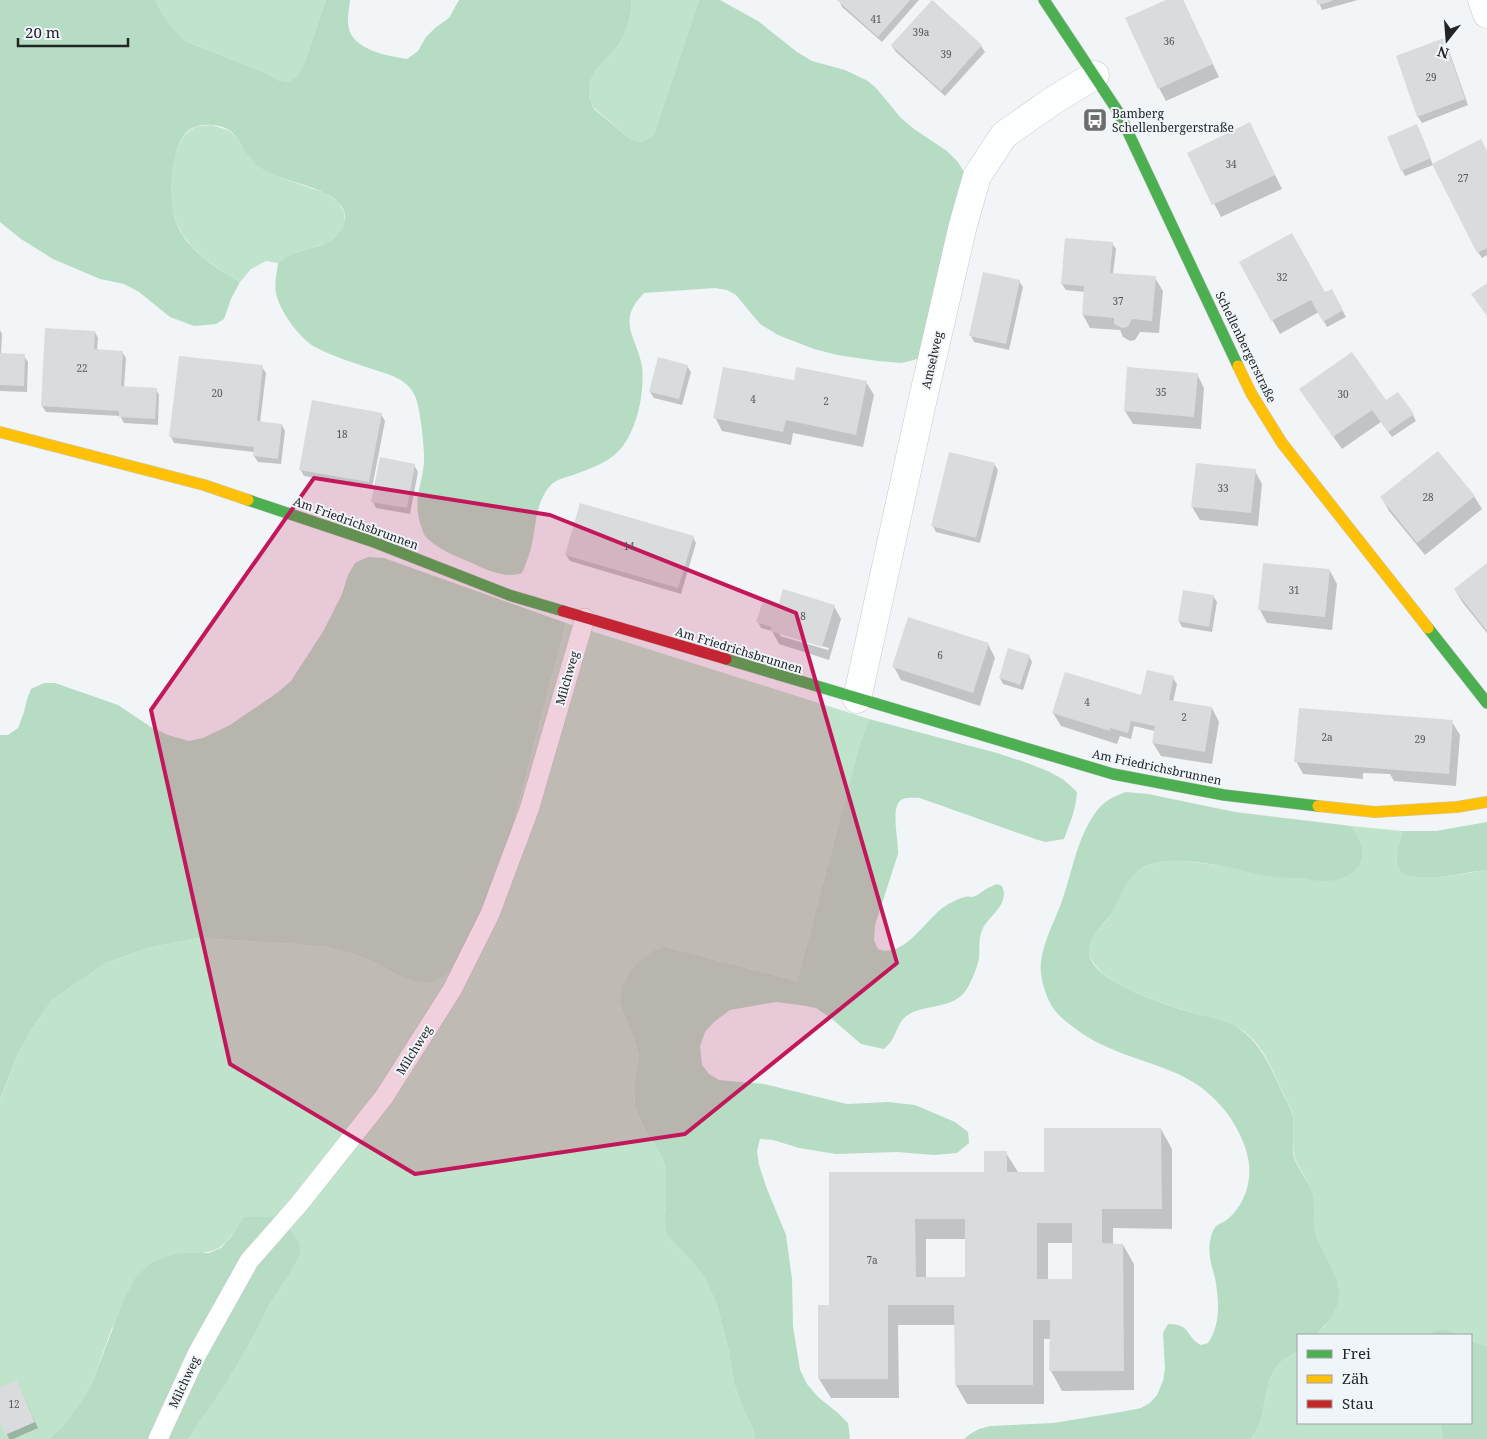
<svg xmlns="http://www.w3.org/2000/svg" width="1487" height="1439" font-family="'Noto Serif',serif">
	<rect width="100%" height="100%" fill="#f2f5f7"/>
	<path fill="#bfe3cb" d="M155,0H326L305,62L298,77L289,82L277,80L264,72L187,42C170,30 165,18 155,0Z
		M632,0H699L654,134L642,142L630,139L594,108L589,97V84L595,71L619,45L626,31L630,17Z
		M211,125L228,130L236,137L250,159L279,177L325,193L338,202L344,212L345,223L339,234L328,242L313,248L297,252L278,263L266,261L251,269L240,282C220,270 199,257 186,239C165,212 165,163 184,136C187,133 192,128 196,127C200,125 207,126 211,125Z
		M566,623L869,719L860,743L797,981L666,947L620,1004L634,1039L639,1056L634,1083L635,1107L642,1124L663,1159L666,1173V1205L664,1222L667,1236L692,1261L704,1277L716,1302L728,1348L734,1384L744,1411L753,1429L755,1439H188L226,1384L257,1330L269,1305L289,1275L300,1256L274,1217L244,1218C223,1248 221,1255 181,1253L112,1328L90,1388L64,1425L49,1439H0V1101L17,1055L33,1027L53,999L106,963L147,948L198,938L295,944L327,947L353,954L374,962L398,975L509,840Z
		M1351,826L1402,831C1399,851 1391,855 1402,874C1429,882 1460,874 1487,870V1346L1471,1341V1335H1459L1434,1331L1429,1335H1316L1325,1326L1339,1288C1332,1270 1320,1252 1315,1233C1311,1217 1316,1199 1309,1185C1305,1175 1298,1168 1295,1158C1291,1144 1295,1130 1293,1116C1291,1107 1285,1097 1281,1089C1275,1076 1270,1063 1262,1051C1257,1043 1247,1032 1238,1028C1207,1014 1085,990 1089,947C1091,934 1101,928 1108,919C1116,907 1119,894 1127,882C1136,868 1153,862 1169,861C1187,860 1205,864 1222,866C1256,871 1289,877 1323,881L1361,845Z
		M1298,1351V1423H1440L1443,1439H1250C1269,1421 1260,1385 1278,1365C1283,1359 1292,1355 1298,1351Z"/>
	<path fill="#b6dcc3" d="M0,0H155C165,18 170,29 187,42L264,72L277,80L289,82L298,76L305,62L326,0H350C349,10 346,22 350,32C358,51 389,56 407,59L418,51L426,37L435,28L449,18L459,0H632L630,17L626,31L619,45L595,71L589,84V97L594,109L630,139L642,142L654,134L699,0H720L758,21L797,52L812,61L845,70L868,81L876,88L901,118L914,129L947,151L957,161L965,173L921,358L902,363L878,361L837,355L814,349L778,335L760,324L736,295L727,290L715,288L644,293C616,322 636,335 642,366C644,381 641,405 636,419C623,458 606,463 570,476C563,478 555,480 550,486C536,502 536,524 532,544C530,554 526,563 522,573C505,579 487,570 472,563C456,556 438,550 426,537C423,534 422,528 420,523C412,495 425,481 424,456C424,444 420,406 415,396C408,379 388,374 372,369C354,363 332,356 315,347C300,339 279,310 276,293C274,283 277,273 278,263C284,259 291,254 298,252C302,250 307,250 312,248C325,245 340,237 344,224C354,193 295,184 277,176C267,172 256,166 249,157C242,149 238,136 229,130C221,125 204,123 195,127C184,130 177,146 175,157C171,169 171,181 171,194C172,204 173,215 177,224C187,250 216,268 240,282L231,299L224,319L216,324L194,326L170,317L139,292L124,284L100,279L53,259L21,239L0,222Z
		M368,557L384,558L566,623L509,840L481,912L456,963L445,976L429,983L414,980L398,975L374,962L353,954L327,947L295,944L198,938L147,948L106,963L53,999L33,1027L17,1055L0,1100V735H8L18,728L24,712L27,699L31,689L44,683H55L118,705L151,727L168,735L189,741L203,738L230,725L277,693L291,681L324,630L342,594L348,575L355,563Z
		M869,719L997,753L1030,764L1050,772L1064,780L1077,792C1076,809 1070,823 1064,839L1046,842L1038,840L920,798C914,798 906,797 901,800C890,808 899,841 898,854L875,925L874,940L878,949C905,960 927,916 947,905C952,902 959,898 965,897C967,896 970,897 972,897C978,896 981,892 986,889C989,887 993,886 997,884L1002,886C1010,904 990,915 983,928C978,938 980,948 979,958C978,966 969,988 964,993C950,1009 925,1004 908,1015C899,1020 897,1032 892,1040C890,1044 886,1046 884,1049L861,1044L831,1018L816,1008L800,1005L776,1002L730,1010L714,1022L705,1032L700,1046L702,1065L709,1074L719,1080L764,1084L847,1104L888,1102L915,1105L955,1122L968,1132L969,1143L957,1153L934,1155L897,1152L836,1154L799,1148L773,1140L760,1139L757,1151L759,1165L767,1189L786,1235L792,1279L793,1326L800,1370L807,1384L818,1397L838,1413L848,1423L850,1438L849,1439H755L753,1429L744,1411L734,1384L728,1348L716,1302L704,1277L692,1261L667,1236L664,1222L666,1205V1173L663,1159L642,1124L635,1107L634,1083L639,1056L634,1039L620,1004L622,987L631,971L640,961L653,951L666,947L797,981L860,743Z
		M1126,792L1148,794L1235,812L1351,826C1354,832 1359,838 1361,845C1368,870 1344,881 1323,881C1316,881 1308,879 1301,878C1291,878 1280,878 1270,876C1255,875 1241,869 1227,867C1203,863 1175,857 1152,864C1127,871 1123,894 1111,914C1102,928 1083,939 1091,960C1102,985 1174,1008 1200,1015C1214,1019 1230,1021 1241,1030C1263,1046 1271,1069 1282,1092C1286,1100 1291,1108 1293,1117C1295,1130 1291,1144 1294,1157C1298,1171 1311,1182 1313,1197C1315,1210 1312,1223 1316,1236C1322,1254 1342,1280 1339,1298C1338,1309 1324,1328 1316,1335H1298V1351C1292,1355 1283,1359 1278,1365C1260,1385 1269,1422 1250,1439H964L970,1434L979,1429L990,1426L1053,1423L1121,1412L1141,1408L1150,1403L1157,1395L1163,1381L1165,1369L1163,1333L1168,1324C1192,1324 1185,1337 1201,1345L1208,1343C1221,1324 1219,1300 1215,1278C1211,1264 1207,1251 1211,1237C1215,1221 1221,1226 1230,1217C1239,1209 1246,1195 1248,1184C1252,1166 1247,1149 1239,1133C1226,1105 1200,1082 1171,1071C1137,1057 1101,1050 1072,1026C1065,1021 1058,1015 1053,1008C1045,995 1039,976 1041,961C1044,940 1055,920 1062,901C1073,870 1078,832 1100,807C1108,799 1115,796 1126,792Z
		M1487,822V870C1459,873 1429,883 1402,874C1391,855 1399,851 1402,831H1436Z
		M244,1217H275L291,1230L299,1243L300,1256L289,1275L269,1305L257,1330L226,1384L188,1439H49L64,1425L90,1388L124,1299L136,1277L151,1263L166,1257L181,1253H209L221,1248L231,1237Z
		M1445,1330L1459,1335H1429L1434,1331Z
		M1471,1341L1487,1346V1439H1443L1440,1423H1471Z"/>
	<path fill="#0003" fill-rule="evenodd" d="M839,0H919L882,42L842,7Z
		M1169,0H1183L1219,77L1166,101L1159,88Z
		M1318,0H1358L1322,10Z
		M933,1L981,46L985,52L945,96L896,52L892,46Z
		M1444,39L1447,45L1468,105L1422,123L1418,117L1398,57Z
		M1250,124L1282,189L1221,217L1188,153Z
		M1420,132L1433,165L1405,176L1402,170Z
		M1487,153V255L1482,258L1478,252Z
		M1112,243L1116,249L1113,274L1155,278L1163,291L1159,333L1140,332L1135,340L1130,341L1123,337L1120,330L1090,328L1083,315L1085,292L1066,290L1062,284Z
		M1240,262L1325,294L1331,290L1346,317L1327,327L1319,312L1280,334Z
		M1019,281L1023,287L1009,350L974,342L971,336Z
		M0,330L2,334L1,355L24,356L28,362L27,392L0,391Z
		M95,332L98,338L97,351L122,352L126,358L124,387L156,389L159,395L158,425L124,423L120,416L46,412L42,406Z
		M180,358L262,367L266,373L260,423L282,425L285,431L281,464L258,462L254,456V452L174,443L171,437Z
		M687,366L691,372L682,405L654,398L650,392Z
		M1197,374L1204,388L1201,429L1133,424L1125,411Z
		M795,382H866L874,395L863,447L793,433L791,445L722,431L715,417Z
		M1309,402H1386L1413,415L1416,421L1392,437L1381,422L1342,449Z
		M381,414L385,421L372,488L304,476L300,469Z
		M994,464L998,470L980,543L936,532L933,526Z
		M414,465L418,472L410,514L376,508L373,502Z
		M1255,471L1262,484L1258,526L1200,520L1192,507Z
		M1474,496L1482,509L1425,555L1389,511L1382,498Z
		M693,537L696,543L681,594L570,561L566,555Z
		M1487,565V633L1463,603L1455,590Z
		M1330,571L1337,584L1332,630L1267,623L1260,610Z
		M1213,596L1217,602L1212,632L1182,627L1179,621Z
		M780,604L834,606L841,619L829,660L779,644L772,631L761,628L758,622ZM780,633L829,648L828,650L780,636Z
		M988,644L995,658L980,706L901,680L894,667Z
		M1029,656L1032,662L1023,690L1003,684L1000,678Z
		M1173,678L1177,684L1173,702L1212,708L1219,722L1212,764L1161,756L1153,743L1155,731L1134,726L1131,739L1120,736L1117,744L1061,726L1053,713L1142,697Z
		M1452,722L1460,735L1456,786L1394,781L1390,774L1363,773V779L1303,774L1296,761Z
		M1161,1129L1172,1149V1229L1113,1228V1245H1123L1134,1264V1390L1062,1391L1051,1371V1339H1044V1404H967L956,1385V1325H898L899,1398H831L819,1379L830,1306V1173H985L1006,1153L1018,1172L1045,1173ZM926,1239H966V1278H926ZM1048,1243H1073V1280H1048Z
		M17,1381L38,1428L13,1439H9L0,1418V1388Z"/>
	<path fill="#dadbdc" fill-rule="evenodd" d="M837,0H910L878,37Z
		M932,0L982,45L941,91L891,45Z
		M1166,0H1183L1213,64L1158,89L1125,18Z
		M1316,0H1332V1L1318,5Z
		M1444,38L1465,99L1417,117L1396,56Z
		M1250,122L1275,175L1212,205L1187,153Z
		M1417,124L1431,158L1401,171L1387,137Z
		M1481,139L1487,151V248L1477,253L1432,164Z
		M1292,233L1325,292L1332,289L1343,310L1323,322L1311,300L1271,321L1239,262Z
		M1065,238L1113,242L1110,273L1156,276L1152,321L1132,319L1128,327L1122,328L1114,324V318L1082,315L1084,286L1061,284Z
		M983,272L1020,280L1006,344L969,336Z
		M1487,283V316L1471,294Z
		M45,328L95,331L94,349L123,351L121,386L157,388L155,419L119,417V411L41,406Z
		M1352,352L1386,400L1398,392L1414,414L1388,432L1372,410L1333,437L1299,389Z
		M0,353L25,354L24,386L0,385Z
		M179,356L263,365L257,421L282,424L278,459L253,456L254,447L169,437Z
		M658,357L688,365L679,399L649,392Z
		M723,367L794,380L796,367L867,381L856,435L786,420L783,432L713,418Z
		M1127,367L1198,373L1194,417L1124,411Z
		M312,400L382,413L369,482L299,470Z
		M1438,451L1475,496L1417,543L1380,497Z
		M949,452L995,463L976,538L931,526Z
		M380,457L415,464L407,508L371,502Z
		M1196,463L1256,469L1251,513L1191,507Z
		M580,503L694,536L678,588L565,555Z
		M1263,563L1330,569L1325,617L1258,610Z
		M1487,563V631L1454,589Z
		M783,589L835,605L822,647L770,631L772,627L756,622L764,598L779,603Z
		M1183,590L1214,595L1209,627L1178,621Z
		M908,617L989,643L973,693L892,667Z
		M1008,648L1030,655L1020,685L999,678Z
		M1147,670L1174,676L1169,700L1212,707L1205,752L1152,743L1155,726L1131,721L1128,733L1110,728V731L1052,713L1065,672L1141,695Z
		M1299,708L1453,720L1449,774L1294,762Z
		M1044,1128H1161L1162,1209H1102V1243L1123,1244L1124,1371H1049L1050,1320H1033V1385H955L954,1305H888V1379H818V1305H829V1172H984V1151H1007V1172H1044ZM915,1219H965V1277H916ZM1037,1223H1072V1279H1037Z
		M17,1380L35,1422L5,1435L0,1422V1387Z"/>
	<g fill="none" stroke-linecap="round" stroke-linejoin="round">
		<defs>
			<path id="lane" d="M158,1439L197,1354L249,1261L299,1204L384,1097L452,990L490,914L529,810L585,618"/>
			<path id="street" d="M1482,0L1487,14
				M857,699L921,407L963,225L977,176L1004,135L1051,102L1095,75"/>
			<path id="fast" d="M1044,0L1119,113L1238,366
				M248,500L371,541L509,595L563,611
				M1428,628L1487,703
				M726,659L1113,774L1224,795L1318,806"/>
			<path id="slow" d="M1238,366L1251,393L1282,443L1428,628
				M0,432L204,485L248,500
				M1318,806L1375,812L1457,807L1487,802"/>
			<path id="jam" d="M563,611L726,659"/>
		</defs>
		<use href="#lane" stroke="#c5c8c9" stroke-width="20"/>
		<use href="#street" stroke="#c5c8c9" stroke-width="29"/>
		<use href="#fast" stroke="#c5c8c9" stroke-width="12"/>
		<use href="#slow" stroke="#c5c8c9" stroke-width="12"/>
		<use href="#jam" stroke="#c5c8c9" stroke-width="12"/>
		<use href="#lane" stroke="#fdfefe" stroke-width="19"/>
		<use href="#street" stroke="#fdfefe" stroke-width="28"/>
		<use href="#fast" stroke="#4caf50" stroke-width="11"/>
		<use href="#slow" stroke="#ffc107" stroke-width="11"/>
		<use href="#jam" stroke="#c62828" stroke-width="11"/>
	</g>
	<path fill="#c2185b" fill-opacity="0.2" stroke="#c2185b" stroke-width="4" stroke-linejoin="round" d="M314,478L550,515L796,613L897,963L685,1134L415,1174L230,1064L151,710Z"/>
	<defs>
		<symbol id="bus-square" viewBox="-11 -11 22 22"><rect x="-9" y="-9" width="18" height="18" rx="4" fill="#6b6d6f" stroke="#f0f5f9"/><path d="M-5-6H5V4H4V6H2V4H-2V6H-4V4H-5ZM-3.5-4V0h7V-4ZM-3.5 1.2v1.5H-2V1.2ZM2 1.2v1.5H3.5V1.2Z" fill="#fff"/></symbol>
	</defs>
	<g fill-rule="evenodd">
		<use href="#bus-square" x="1081" y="106" width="28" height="28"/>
	</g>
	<g text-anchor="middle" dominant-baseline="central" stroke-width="4" stroke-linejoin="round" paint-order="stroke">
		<g font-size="10" fill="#545556">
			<text x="876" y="19">41</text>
			<text x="921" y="32">39a</text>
			<text x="1169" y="41">36</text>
			<text x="946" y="54">39</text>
			<text x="1431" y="77">29</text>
			<text x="1231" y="164">34</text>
			<text x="1463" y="178">27</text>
			<text x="1282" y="277">32</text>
			<text x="1118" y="301">37</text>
			<text x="82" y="368">22</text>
			<text x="1161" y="392">35</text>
			<text x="217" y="393">20</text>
			<text x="1343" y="394">30</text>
			<text x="753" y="399">4</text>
			<text x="826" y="401">2</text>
			<text x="342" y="434">18</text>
			<text x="1223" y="488">33</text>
			<text x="1428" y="497">28</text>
			<text x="629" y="546">14</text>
			<text x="1294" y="590">31</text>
			<text x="803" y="616">8</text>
			<text x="940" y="655">6</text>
			<text x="1087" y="702">4</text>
			<text x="1184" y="717">2</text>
			<text x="1327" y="737">2a</text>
			<text x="1420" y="739">29</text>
			<text x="872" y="1260">7a</text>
			<text x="14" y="1404">12</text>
		</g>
		<g font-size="12" fill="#232426" stroke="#f0f5f9" text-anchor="start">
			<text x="1112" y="113">Bamberg<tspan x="1112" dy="14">Schellenbergerstraße</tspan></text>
		</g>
		<g font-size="12" fill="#232426" stroke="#f0f5f9">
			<text transform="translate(1246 347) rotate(64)">Schellenbergerstraße</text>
			<text transform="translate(932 360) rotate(-77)">Amselweg</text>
			<text transform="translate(356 523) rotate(20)">Am Friedrichsbrunnen</text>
			<text transform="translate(739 650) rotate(17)">Am Friedrichsbrunnen</text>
			<text transform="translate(567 678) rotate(-74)">Milchweg</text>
			<text transform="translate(1157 767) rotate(12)">Am Friedrichsbrunnen</text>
			<text transform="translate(414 1050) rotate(-58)">Milchweg</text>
			<text transform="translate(184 1382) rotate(-65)">Milchweg</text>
		</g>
	</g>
	<rect x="1297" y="1334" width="175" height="90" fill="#f0f5f9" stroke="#9ea1a5"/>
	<rect x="1307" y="1350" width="25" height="8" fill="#4caf50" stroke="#9ea1a5"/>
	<text x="1342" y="1359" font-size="15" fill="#232426">Frei</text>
	<rect x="1307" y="1375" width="25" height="8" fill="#ffc107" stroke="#9ea1a5"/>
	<text x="1342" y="1384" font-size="15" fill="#232426">Zäh</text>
	<rect x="1307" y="1400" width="25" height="8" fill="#c62828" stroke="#9ea1a5"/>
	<text x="1342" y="1409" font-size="15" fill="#232426">Stau</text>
	<g transform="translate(1447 40) rotate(197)" stroke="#f0f5f9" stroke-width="4" paint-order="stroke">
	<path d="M0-4L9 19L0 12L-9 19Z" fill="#232426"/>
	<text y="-8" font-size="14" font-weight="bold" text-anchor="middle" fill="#232426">N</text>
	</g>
	<path d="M18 38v8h110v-8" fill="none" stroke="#232426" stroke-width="2.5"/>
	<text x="25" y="38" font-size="15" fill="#232426" stroke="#f0f5f9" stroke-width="4" paint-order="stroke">20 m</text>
</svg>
